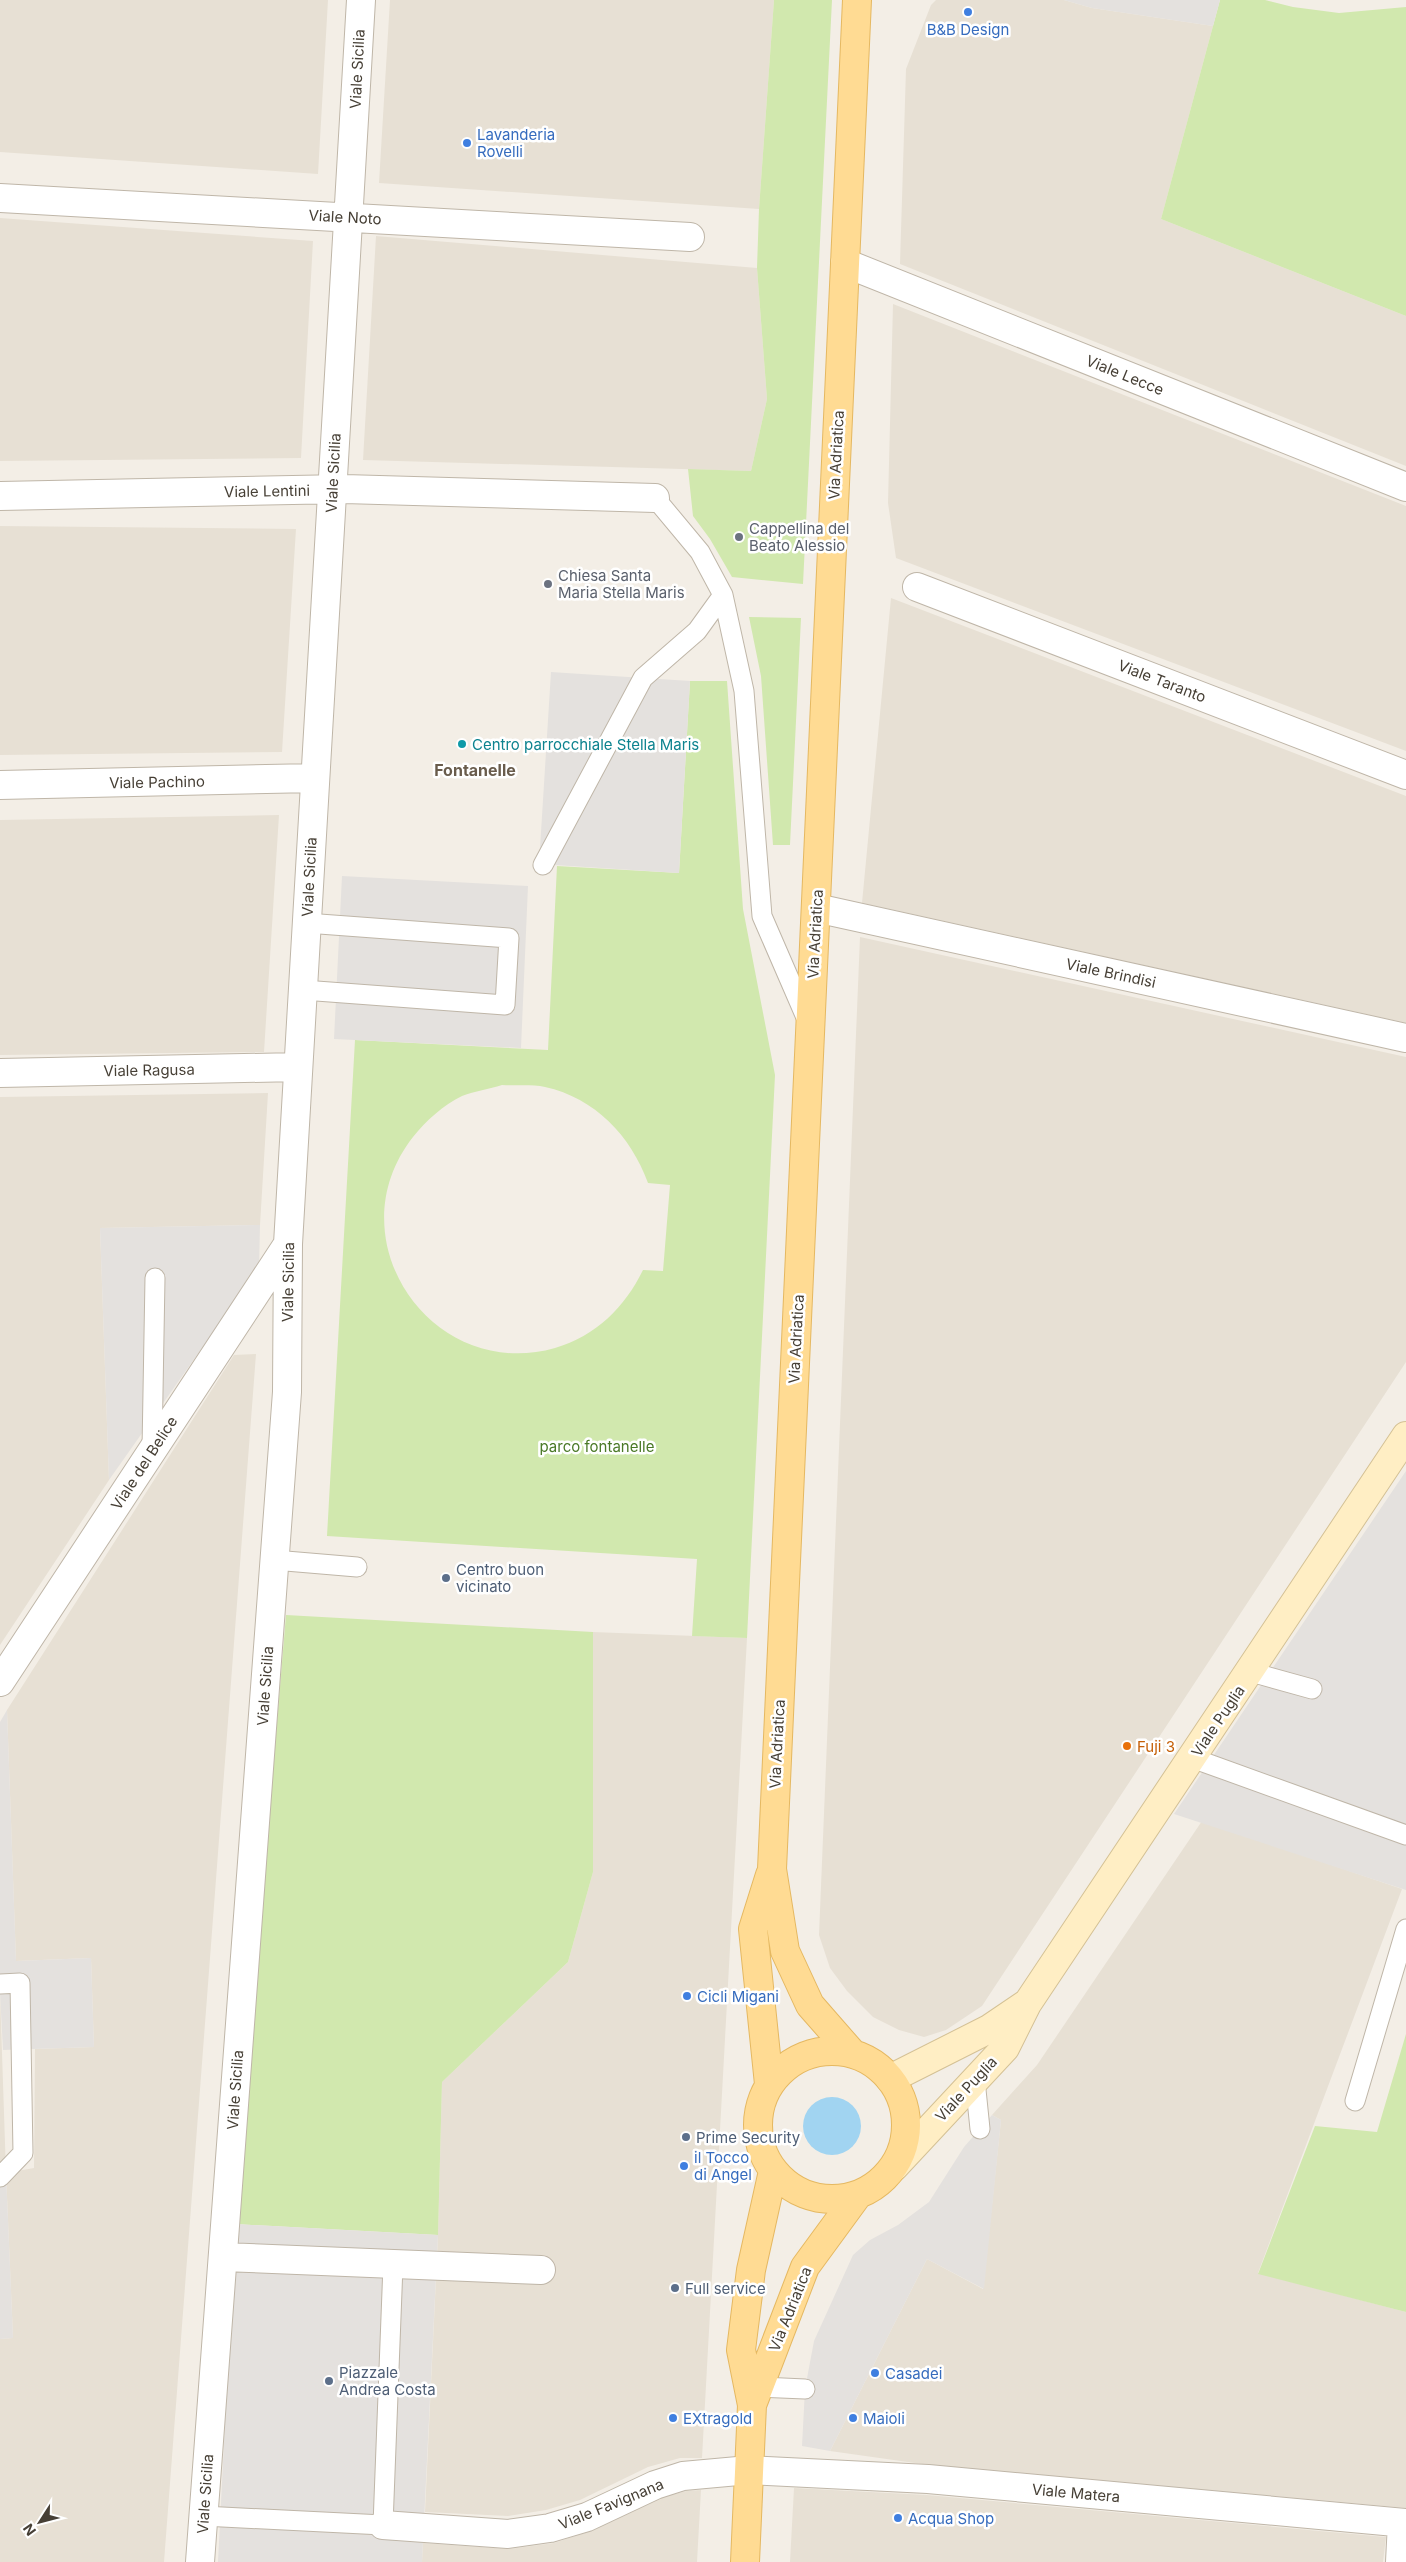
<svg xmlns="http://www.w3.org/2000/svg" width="1406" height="2562" font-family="Inter,sans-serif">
	<rect width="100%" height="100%" fill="#f3eee6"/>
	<path fill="#e7e0d4" d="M0,0H328L318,174L0,152Z
		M390,0H774L759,209L379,183Z
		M936,0H1064L1092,8L1213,26L1161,219L1406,316V466L900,264L906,69L931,5Z
		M0,218L313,241L301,458L0,461Z
		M376,236L757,268L767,399L751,471L363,460Z
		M893,304L1406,506V751L896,558L888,503Z
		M0,526L296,529L282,752L0,755Z
		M891,598L1406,796V1023L862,903Z
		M279,815L264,1052L0,1055V820Z
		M860,937L1406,1057V1362L982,2006L946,2030L924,2037L899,2030L873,2017L847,1991L830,1968L819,1935Z
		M268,1093L260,1225L100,1228L109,1480L0,1645V1097Z
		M256,1354L164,2562H0V2339L13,2338L6,2173H0V1993L6,2173L34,2168L35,2049L94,2047L91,1958L16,1961L7,1710L234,1355Z
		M593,1632L747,1638L702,2458H680L648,2467L580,2500L546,2510L508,2516L425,2512L438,2235L442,2082L568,1962L593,1872Z
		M1202,1821L1402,1889L1258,2273L1406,2312V2508L929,2465L830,2451L927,2259L983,2289L1001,2120L992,2115L1037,2065Z
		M794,2488L927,2495L1386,2537L1383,2562H790Z
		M701,2490L697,2562H422L423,2543L509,2549L554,2543L593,2530L660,2498L686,2491Z"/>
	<path fill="#d1e8ae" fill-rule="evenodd" d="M774,0H832L803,584L732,577L710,539L693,516L688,469L751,471L767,399L757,268L759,209Z
		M1220,0H1265L1293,7L1339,13L1406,7V316L1161,219Z
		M749,617L801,618L790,845H773L761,676Z
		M690,681H727L743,909L775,1075L747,1638L692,1636L697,1559L327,1536L355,1040L548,1050L557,866L679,873ZM502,1085C516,1086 532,1084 545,1087C595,1098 631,1136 648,1183L670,1185L663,1271L643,1270C625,1307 596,1336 555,1348C432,1383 333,1239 413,1137C426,1121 443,1105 462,1096C475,1091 489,1089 502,1085Z
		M286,1615L593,1632V1872L568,1962L442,2082L438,2235L235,2224Z
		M1406,2034V2312L1258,2274L1315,2126L1377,2132Z"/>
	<path fill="#e4e1de" d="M1064,0H1220L1213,26L1092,8Z
		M551,672L690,681L679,873L539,864Z
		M342,876L528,886L521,1048L334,1039Z
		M260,1225L259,1267L109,1480L100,1228Z
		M1406,1471V1890L1174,1814Z
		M7,1710L16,1961L91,1958L94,2047L3,2050L0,1993V1722Z
		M992,2115L1001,2120L984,2289L927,2259L830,2451L802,2446L805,2389L814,2341L853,2255L870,2240L898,2225L929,2202L964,2147Z
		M0,2173H6L13,2338L0,2339Z
		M235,2224L438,2235L422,2562H218Z"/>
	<path fill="#a1d4f1" d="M803 2126a29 29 0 1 1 58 0a29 29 0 1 1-58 0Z"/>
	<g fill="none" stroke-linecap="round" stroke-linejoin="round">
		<defs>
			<path id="service" d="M655,498L700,552L723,595L744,691L762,916L808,1022
				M543,865L643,678L697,631L723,595
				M303,990L505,1005L509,938L306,923
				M152,1449L155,1278
				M274,1560L357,1567
				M1251,1672L1312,1689
				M1192,1758L1406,1835
				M0,1984L20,1983L23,2153L0,2177
				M975,2080L980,2129
				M1355,2101L1406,1929
				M759,2387L805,2389
				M203,2516L383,2525L393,2265"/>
			<path id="minor" d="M0,198L690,237
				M845,263L1406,487
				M0,496L344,489L655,498
				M917,587L1406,775
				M0,785L315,778
				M816,908L1406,1038
				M0,1073L298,1067
				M0,1682L288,1244
				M223,2257L541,2270
				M383,2525L508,2534L550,2528L587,2517L655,2485L683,2476L749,2470L928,2479L1406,2523
				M200,2562L287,1392L288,1244L361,0
				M1400,2562L1402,2523"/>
			<path id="secondary" d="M890,2079L989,2029L1026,2004
				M894,2167L1005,2048L1027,2004L1406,1436"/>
			<path id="primary" d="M758 2125a74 74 0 1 1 148 0a74 74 0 1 1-148 0Z
				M852,2053L810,2005L785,1951L772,1869L857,0
				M769,2084L753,1929L770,1875
				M752,2405L805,2267L857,2196
				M745,2562L752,2405L741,2350L751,2270L773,2171"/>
		</defs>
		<use href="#service" stroke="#bfb6a8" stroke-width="21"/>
		<use href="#minor" stroke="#bfb6a8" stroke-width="30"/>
		<use href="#secondary" stroke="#d4c195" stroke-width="30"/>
		<use href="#primary" stroke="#e5b861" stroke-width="30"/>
		<use href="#service" stroke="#fff" stroke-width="19"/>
		<use href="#minor" stroke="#fff" stroke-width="28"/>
		<use href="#secondary" stroke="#ffeec4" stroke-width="28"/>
		<use href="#primary" stroke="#ffdb93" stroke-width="28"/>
	</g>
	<g fill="#3f7fe0" stroke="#fff" stroke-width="2">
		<circle cx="968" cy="12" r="5"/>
		<circle cx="467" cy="143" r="5"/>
		<circle cx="687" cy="1996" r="5"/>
		<circle cx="684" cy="2166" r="5"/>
		<circle cx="875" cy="2373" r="5"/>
		<circle cx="673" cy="2418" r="5"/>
		<circle cx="853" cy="2418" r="5"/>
		<circle cx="898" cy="2518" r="5"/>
	</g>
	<g fill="#6b7280" stroke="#fff" stroke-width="2">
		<circle cx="739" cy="537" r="5"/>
		<circle cx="548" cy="584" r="5"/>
	</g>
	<circle fill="#0f9aa8" stroke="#fff" stroke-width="2" cx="462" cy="744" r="5"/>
	<g fill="#5c6f8a" stroke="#fff" stroke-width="2">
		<circle cx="446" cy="1578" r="5"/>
		<circle cx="686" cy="2137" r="5"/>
		<circle cx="675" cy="2288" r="5"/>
		<circle cx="329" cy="2381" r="5"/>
	</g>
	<circle fill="#e8710a" stroke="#fff" stroke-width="2" cx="1127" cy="1746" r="5"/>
	<g text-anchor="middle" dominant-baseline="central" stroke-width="5" stroke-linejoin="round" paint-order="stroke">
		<g font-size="15" fill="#366cbe" stroke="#fff" text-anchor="start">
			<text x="968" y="29" text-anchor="middle">B&amp;B Design</text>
			<text x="477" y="134">Lavanderia<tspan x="477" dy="17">Rovelli</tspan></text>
			<text x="697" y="1996">Cicli Migani</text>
			<text x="694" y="2157">il Tocco<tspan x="694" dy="17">di Angel</tspan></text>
			<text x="885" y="2373">Casadei</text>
			<text x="683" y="2418">EXtragold</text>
			<text x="863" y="2418">Maioli</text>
			<text x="908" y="2518">Acqua Shop</text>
		</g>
		<g font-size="15" fill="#463f35" stroke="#fff">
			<text transform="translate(357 69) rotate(-87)">Viale Sicilia</text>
			<text transform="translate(345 217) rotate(3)">Viale Noto</text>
			<text transform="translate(1125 375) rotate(22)">Viale Lecce</text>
			<text transform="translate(836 455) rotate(-87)">Via Adriatica</text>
			<text transform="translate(333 473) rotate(-87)">Viale Sicilia</text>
			<text transform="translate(267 491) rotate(-1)">Viale Lentini</text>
			<text transform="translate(1162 681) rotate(21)">Viale Taranto</text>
			<text transform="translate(157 782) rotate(-1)">Viale Pachino</text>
			<text transform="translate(309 877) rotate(-87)">Viale Sicilia</text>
			<text transform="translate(815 934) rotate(-87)">Via Adriatica</text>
			<text transform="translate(1111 973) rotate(12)">Viale Brindisi</text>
			<text transform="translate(149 1070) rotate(-1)">Viale Ragusa</text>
			<text transform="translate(288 1282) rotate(-89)">Viale Sicilia</text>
			<text transform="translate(796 1339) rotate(-87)">Via Adriatica</text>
			<text transform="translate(144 1463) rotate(-57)">Viale del Belice</text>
			<text transform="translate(265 1686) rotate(-86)">Viale Sicilia</text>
			<text transform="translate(1218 1721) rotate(-56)">Viale Puglia</text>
			<text transform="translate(777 1744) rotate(-87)">Via Adriatica</text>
			<text transform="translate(966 2089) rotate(-47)">Viale Puglia</text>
			<text transform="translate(235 2090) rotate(-86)">Viale Sicilia</text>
			<text transform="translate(790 2309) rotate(-68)">Via Adriatica</text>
			<text transform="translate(1076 2493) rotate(5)">Viale Matera</text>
			<text transform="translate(205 2494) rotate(-86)">Viale Sicilia</text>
			<text transform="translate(611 2504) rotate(-22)">Viale Favignana</text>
		</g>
		<g font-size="15" fill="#5b616d" stroke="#fff" text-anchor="start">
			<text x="749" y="528">Cappellina del<tspan x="749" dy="17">Beato Alessio</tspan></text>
			<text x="558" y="575">Chiesa Santa<tspan x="558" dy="17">Maria Stella Maris</tspan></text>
		</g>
		<g font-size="15" fill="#0d838f" stroke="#fff" text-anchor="start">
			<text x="472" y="744">Centro parrocchiale Stella Maris</text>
		</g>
		<g font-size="15" fill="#4a7927" stroke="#fff">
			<text x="597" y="1446">parco fontanelle</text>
		</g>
		<g font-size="15" fill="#4e5e75" stroke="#fff" text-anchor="start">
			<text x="456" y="1569">Centro buon<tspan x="456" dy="17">vicinato</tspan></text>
			<text x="696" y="2137">Prime Security</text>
			<text x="685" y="2288">Full service</text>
			<text x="339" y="2372">Piazzale<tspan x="339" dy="17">Andrea Costa</tspan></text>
		</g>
		<g font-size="15" fill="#c56008" stroke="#fff" text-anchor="start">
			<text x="1137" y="1746">Fuji 3</text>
		</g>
		<g font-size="16" font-weight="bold" fill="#695c4c" stroke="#fff">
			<text x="475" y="770">Fontanelle</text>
		</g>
	</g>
	<g transform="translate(40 2522) rotate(234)" stroke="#ffffff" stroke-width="4" paint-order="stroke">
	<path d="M0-4L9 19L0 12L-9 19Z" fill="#463f35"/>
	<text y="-8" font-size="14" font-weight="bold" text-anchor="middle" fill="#463f35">N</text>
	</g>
</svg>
